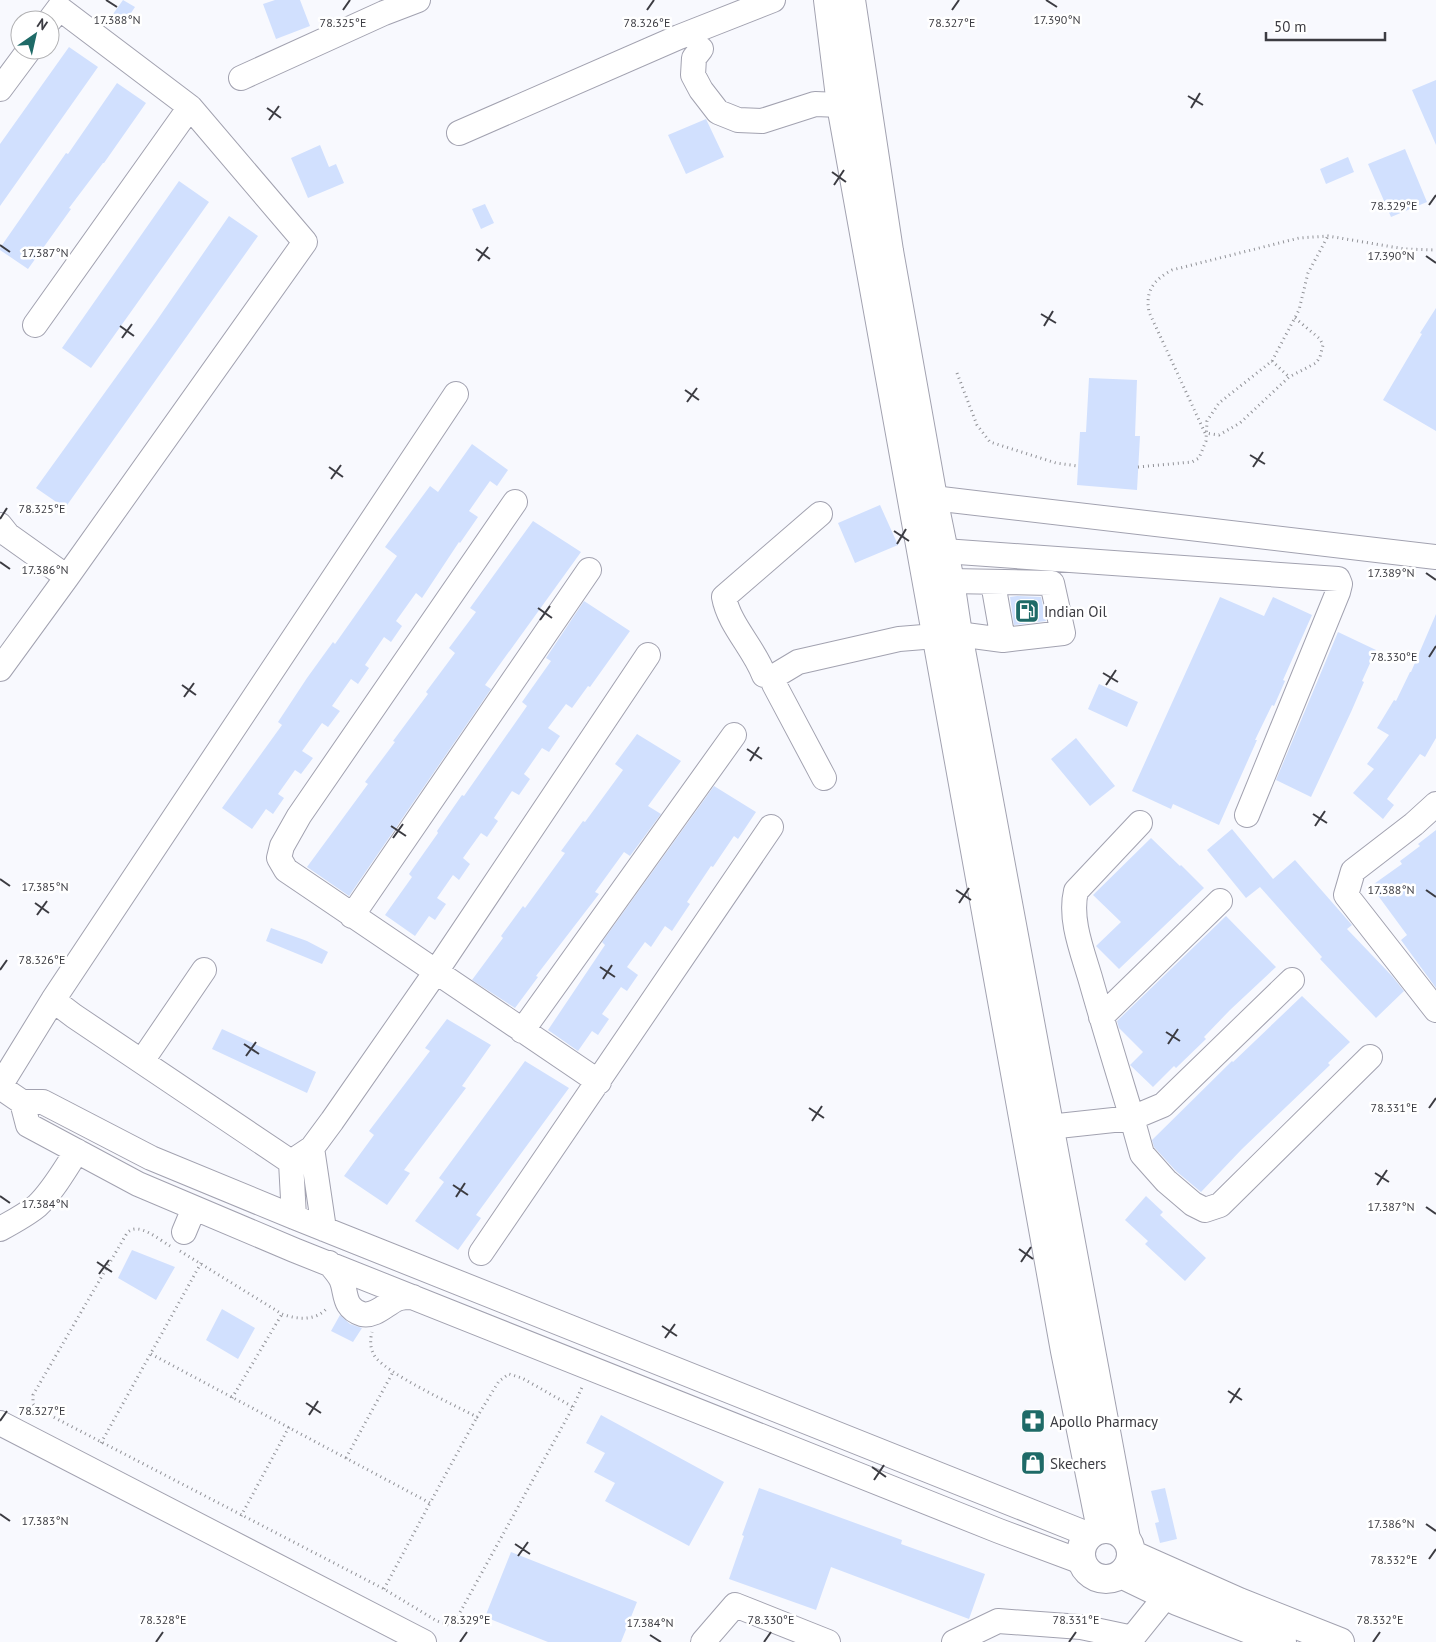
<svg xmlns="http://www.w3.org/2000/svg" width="1436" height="1642" font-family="'PT Sans',sans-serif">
	<rect width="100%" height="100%" fill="#f8f9fe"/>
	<path fill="#d1e0fe" d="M123,0L135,7L125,22L113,14Z
		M275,0H300L310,26L276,39L263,4Z
		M69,47L98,67L0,206V144Z
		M1436,80V145L1412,90Z
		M117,83L146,103L104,163H103L69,208L71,209L28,269L0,250V248L66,153L68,154Z
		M706,119L724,157L686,174L668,135Z
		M320,145L329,167L336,164L344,183L308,198L291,158Z
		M1405,149L1427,202L1391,217L1368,164Z
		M1348,157L1354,172L1326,184L1320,169Z
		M179,181L209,202L91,368L62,348Z
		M485,204L494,223L481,229L472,209Z
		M229,216L258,236L65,508L36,488L155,323Z
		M1436,308V431L1383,400L1422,334L1420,333Z
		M1089,378L1137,380L1135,436H1140L1137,490L1077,485L1080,432H1086Z
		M472,444L508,470L497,486L490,481L469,511L478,517L460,543L459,542L422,598L416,593L396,621L402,626L391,642L384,637L365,665L369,668L358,684L351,679L332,706L340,711L328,727L322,723L302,751L313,758L301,774L295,770L278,794L284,798L273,814L266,809L252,829L222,808L282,725L278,722L307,678L333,642L335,644L397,556L385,547L430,486L438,492Z
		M880,505L898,545L855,563L838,523Z
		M533,521L581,552L485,685L491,689L349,896L307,867L368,784L365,782L395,742L393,741L428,694L426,692L455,653L449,648L476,612L470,608Z
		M1017,596L1041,597L1046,621L1014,625L1010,597Z
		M1220,597L1264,616L1273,597L1312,615L1283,680L1285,681L1274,706L1272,705L1255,740H1257L1219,825L1173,804L1171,809L1132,791Z
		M584,601L630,631L590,687L588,686L572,708L566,704L548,728L560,736L549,752L542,748L524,774L530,779L519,795L512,791L494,818L498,821L487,837L481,833L463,858L470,864L459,880L453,875L437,898L446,904L435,920L429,916L415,936L385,915L412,877L409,874L438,833L437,831L462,795L464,796L527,706L522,702L551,661L546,658Z
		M1436,614V738L1425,757L1420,754L1387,799L1394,805L1383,819L1353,793L1374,769L1367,764L1389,735L1377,728L1394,700L1396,701L1410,672H1411Z
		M1338,632L1376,650L1362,681L1364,682L1351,712L1311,797L1276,780Z
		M1099,684L1138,702L1127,727L1088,709Z
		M637,734L681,761L648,806L661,814L630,856L624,852L595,892L599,894L536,976L538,977L515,1008L472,980L503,938L501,936L523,906L525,908L565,853L561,851L583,821L585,822L623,770L615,764Z
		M1076,738L1115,786L1090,806L1051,759Z
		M714,786L756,812L738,839L734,836L713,867L711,866L687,902L690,904L672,931L665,926L651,947L645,942L627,967L638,975L627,991L621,987L602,1014L609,1019L598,1035L592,1031L578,1051L548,1030L605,945L602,942Z
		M1232,829L1273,879L1295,860L1352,925L1347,929L1392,976L1404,991L1376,1018L1320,959L1322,957L1260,887L1246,898L1207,850Z
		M1436,830V988L1401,940L1407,935L1371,886L1402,864L1400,861L1420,846L1418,844Z
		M1151,838L1180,866L1181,865L1204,888L1119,969L1096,946L1121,922L1093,895Z
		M1226,916L1276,967L1230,1010L1204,1037L1206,1039L1176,1068L1174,1066L1153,1087L1130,1065L1143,1052L1119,1028L1117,1021Z
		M271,928L307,941L328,952L322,964L266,941Z
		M1302,996L1350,1042L1328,1063L1330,1065L1242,1149L1201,1192L1176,1171L1154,1147L1152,1140L1232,1061L1233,1062Z
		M447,1019L491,1045L462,1086L466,1088L404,1170L410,1173L387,1205L344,1176L374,1135L369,1131L430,1051L425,1048Z
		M222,1029L316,1072L307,1093L212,1049Z
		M525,1061L569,1088L476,1215L481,1218L458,1250L415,1221L444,1182L439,1178Z
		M1146,1196L1163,1212L1160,1215L1206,1258L1185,1281L1145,1244L1148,1241L1125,1220Z
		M132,1250L175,1267L156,1300L118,1278Z
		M222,1309L255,1328L238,1359L206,1340Z
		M340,1315L350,1324L362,1328L353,1342L331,1331Z
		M601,1415L724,1482L689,1546L605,1501L615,1483L594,1472L605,1453L586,1443Z
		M759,1488L902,1540L901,1544L985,1574L969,1619L831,1567L816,1610L729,1579L744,1536L742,1535Z
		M1165,1488L1177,1539L1160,1543L1155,1523L1159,1522L1151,1491Z
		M511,1552L637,1602L621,1642H548L485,1617Z"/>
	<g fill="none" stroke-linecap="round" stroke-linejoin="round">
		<defs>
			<path id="minor" d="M701,49L694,58L693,75L701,90L718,112L738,120L762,121L815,104L841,105
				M241,78L384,13L418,0
				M0,89L29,50
				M459,133L679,37L773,0
				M35,325L190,107
				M933,498L1436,557
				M515,502L299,816L282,846L279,858L286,870L599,1082
				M0,525L8,535L67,577
				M944,551L1338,579L1340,584L1338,592L1247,815
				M950,581L1052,583L1063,633L1003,640L958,634
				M993,583L1003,640
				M0,669L67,577L305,242L190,107L59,8L50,20
				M778,674L798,662L899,639L936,636
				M764,675C754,648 729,625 724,597L820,514
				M774,684L824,778
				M1436,804L1414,824L1353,871L1346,895L1436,1010
				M1140,823L1076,891C1069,920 1083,953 1091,981C1104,1027 1118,1072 1132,1118L1163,1105L1292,980
				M352,916L589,570
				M1101,1017L1220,901
				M522,1031L734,735
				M142,1061L204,970
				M0,1086L53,1000
				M0,1087L22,1102H43L151,1158L294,1217L1090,1535
				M22,1102L28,1125L138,1184L294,1250L999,1531L1082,1562
				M1049,1127L1132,1118L1142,1154L1166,1181L1193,1204L1205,1210L1220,1205L1370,1057
				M312,1148L324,1229
				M291,1162L312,1148L332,1121L435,973L648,655
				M294,1217L291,1162L74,1016L53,1000L456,394
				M0,1229C13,1222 26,1215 37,1206C53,1191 65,1169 77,1151
				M184,1232L194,1208
				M481,1253L771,827
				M329,1263C333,1268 338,1273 341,1279C347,1291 342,1308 362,1314C375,1317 386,1304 397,1299C402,1297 408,1297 413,1297
				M0,1423L424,1642
				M703,1642L735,1605L828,1642
				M954,1642L998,1621L1081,1627L1133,1638
				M1129,1642L1166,1596"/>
			<path id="major" d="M828,0L841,105L1065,1351L1101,1529
				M851,0L889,251L933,498L950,581L958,634L1126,1539
				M1081 1554a25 25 0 1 1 50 0a25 25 0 1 1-50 0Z
				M1131,1554L1239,1602L1340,1642
				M1121,1574L1177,1601L1282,1642"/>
		</defs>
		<use href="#minor" stroke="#a2a2b0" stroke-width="26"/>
		<use href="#major" stroke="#a2a2b0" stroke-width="30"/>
		<path stroke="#919297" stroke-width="3" stroke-dasharray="1 4" stroke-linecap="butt" d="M1295,318L1320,339L1323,345L1320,357L1316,363L1289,377L1240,423L1219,435L1205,433L1149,312C1145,290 1154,280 1172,270L1299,238L1328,236L1405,249L1436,250
			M1272,361L1289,377
			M957,373L977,425L990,442L1056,463L1078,466
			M1138,467L1192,462L1199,458L1206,441L1207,421L1219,403L1272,361L1299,310L1308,273L1328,236
			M170,1246C158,1239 138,1221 127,1233L33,1395V1404L36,1408L384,1589L437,1621L449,1625L455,1623L458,1616L573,1407L522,1378L509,1374L499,1381L477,1417C456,1406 383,1372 374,1355C370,1348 370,1340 372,1332
			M180,1251L282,1314C298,1320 317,1321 328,1307
			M151,1354L430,1503L477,1417
			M232,1398L282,1314
			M573,1407L583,1385
			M101,1443L201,1263
			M346,1458L393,1372
			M241,1516L289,1427
			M384,1589L430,1503"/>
		<use href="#minor" stroke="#fff" stroke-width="24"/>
		<use href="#major" stroke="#fff" stroke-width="28"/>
	</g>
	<path fill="none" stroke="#3c3c42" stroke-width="2" d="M106,0L117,7M1046,0L1057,7M343,10L350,0M647,10L654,0M952,10L959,0M1188,96L1203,105M267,108L281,118M1191,108L1200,93M269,120L279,106M832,172L846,182M834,185L844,170M1429,205L1436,195M0,245L10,252M476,249L490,259M1426,256L1436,263M478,261L488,247M1041,314L1056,323M120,326L134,336M1044,326L1053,311M122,338L132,324M685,390L699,400M687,402L697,388M1250,455L1265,464M329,467L343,477M1253,467L1263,452M331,479L341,465M0,519L7,508M894,531L909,541M897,544L906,529M0,562L10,569M1426,573L1436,580M538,608L552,618M540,620L550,606M1429,657L1436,646M1103,673L1118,682M182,685L196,695M1106,685L1116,670M184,697L194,683M747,749L762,759M750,761L759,747M1313,814L1327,823M391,826L406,836M1315,826L1325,811M393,838L403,824M0,879L10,886M956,890L971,900M1426,890L1436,897M35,903L49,913M959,903L969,888M37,915L47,901M600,967L615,977M0,970L7,960M603,979L612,965M1166,1032L1180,1041M244,1044L259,1054M1168,1044L1178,1029M246,1056L256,1042M809,1108L824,1118M1429,1108L1436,1098M812,1121L822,1106M1375,1173L1389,1182M453,1185L468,1195M1377,1185L1387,1170M0,1196L10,1203M456,1197L465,1183M1426,1207L1436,1214M1019,1249L1033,1259M97,1262L112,1272M1021,1262L1031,1247M99,1274L109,1260M662,1326L677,1336M665,1338L675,1324M1228,1391L1242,1400M306,1403L321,1413M1230,1403L1240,1388M309,1415L318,1401M0,1421L7,1411M872,1467L886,1477M874,1480L884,1465M0,1514L10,1521M1426,1524L1436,1531M515,1544L530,1554M518,1556L528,1542M1429,1559L1436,1549M650,1635L661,1642M156,1642L163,1632M460,1642L467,1632M764,1642L771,1632M1069,1642L1076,1632M1373,1642L1380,1632"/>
	<defs>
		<symbol id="fuel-square" viewBox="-11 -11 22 22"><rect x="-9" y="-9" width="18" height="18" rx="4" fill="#1e6a67" stroke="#fff"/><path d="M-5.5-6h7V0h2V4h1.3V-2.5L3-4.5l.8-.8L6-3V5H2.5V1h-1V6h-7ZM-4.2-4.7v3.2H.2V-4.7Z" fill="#fff"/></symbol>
		<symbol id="pharmacy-square" viewBox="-11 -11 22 22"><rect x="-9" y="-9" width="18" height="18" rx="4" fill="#1e6a67" stroke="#fff"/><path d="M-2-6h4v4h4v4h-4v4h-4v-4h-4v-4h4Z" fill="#fff"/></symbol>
		<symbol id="shop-square" viewBox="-11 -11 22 22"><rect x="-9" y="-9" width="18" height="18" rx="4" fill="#1e6a67" stroke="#fff"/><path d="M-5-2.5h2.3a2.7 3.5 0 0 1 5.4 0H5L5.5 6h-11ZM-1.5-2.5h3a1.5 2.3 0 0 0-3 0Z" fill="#fff"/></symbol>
	</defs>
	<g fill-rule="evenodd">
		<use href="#fuel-square" x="1013" y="597" width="28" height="28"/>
		<use href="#pharmacy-square" x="1019" y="1407" width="28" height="28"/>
		<use href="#shop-square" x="1019" y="1449" width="28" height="28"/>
	</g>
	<g text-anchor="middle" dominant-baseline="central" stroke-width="5" stroke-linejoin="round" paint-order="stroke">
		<g font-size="15" fill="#3c3c42" stroke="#fff" text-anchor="start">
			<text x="1044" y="611">Indian Oil</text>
			<text x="1050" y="1421">Apollo Pharmacy</text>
			<text x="1050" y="1463">Skechers</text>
		</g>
	</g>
	<g font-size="12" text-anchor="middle" fill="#3c3c42" stroke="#fff" stroke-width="5" stroke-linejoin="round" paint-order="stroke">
		<text x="117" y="24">17.388°N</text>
		<text x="1057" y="24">17.390°N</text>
		<text x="343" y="27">78.325°E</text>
		<text x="647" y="27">78.326°E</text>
		<text x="952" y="27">78.327°E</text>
		<text x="1394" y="210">78.329°E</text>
		<text x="45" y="257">17.387°N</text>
		<text x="1391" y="260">17.390°N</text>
		<text x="42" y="513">78.325°E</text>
		<text x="45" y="574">17.386°N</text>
		<text x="1391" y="577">17.389°N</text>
		<text x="1394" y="661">78.330°E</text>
		<text x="45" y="891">17.385°N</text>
		<text x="1391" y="894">17.388°N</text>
		<text x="42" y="964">78.326°E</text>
		<text x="1394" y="1112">78.331°E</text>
		<text x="45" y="1208">17.384°N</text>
		<text x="1391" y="1211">17.387°N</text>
		<text x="42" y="1415">78.327°E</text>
		<text x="45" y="1525">17.383°N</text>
		<text x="1391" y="1528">17.386°N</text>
		<text x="1394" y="1564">78.332°E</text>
		<text x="163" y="1624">78.328°E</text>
		<text x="467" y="1624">78.329°E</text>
		<text x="771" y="1624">78.330°E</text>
		<text x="1076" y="1624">78.331°E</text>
		<text x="1380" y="1624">78.332°E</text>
		<text x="650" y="1627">17.384°N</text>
	</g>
	<g transform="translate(35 35) rotate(34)"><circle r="24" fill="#ffffff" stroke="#b1b1b3"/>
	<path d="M0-4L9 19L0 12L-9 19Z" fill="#1e6a67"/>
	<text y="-8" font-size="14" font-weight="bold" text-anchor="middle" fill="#3c3c42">N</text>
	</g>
	<path d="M1266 32v8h119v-8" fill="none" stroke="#3c3c42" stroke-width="2.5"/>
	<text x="1274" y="32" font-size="15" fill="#3c3c42" stroke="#ffffff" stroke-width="4" paint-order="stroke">50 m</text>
</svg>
